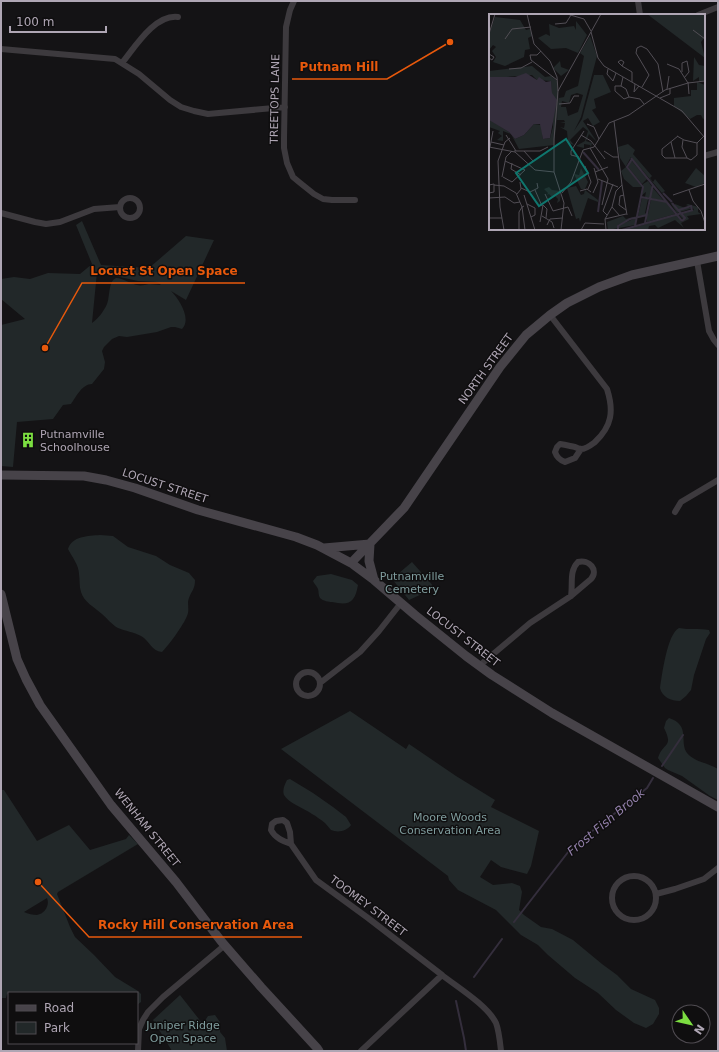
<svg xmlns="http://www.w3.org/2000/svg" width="719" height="1052" font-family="'DejaVu Sans',sans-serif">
	<rect width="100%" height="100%" fill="#141315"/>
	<path fill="#222829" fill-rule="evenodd" d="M82,221L101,265L149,268L186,236L214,240L186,300L171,291C179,299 192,319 182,329L175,327H171L157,332L127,337L119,336L112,339L104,347L102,351L105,362L104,369L92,384C82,384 76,397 71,404L63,405L53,419L17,422L13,467L1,466V325L25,319L1,299V279L14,277L30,279L48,273L80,274L92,264L76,225ZM97,272L138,281L157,282L161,285C157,285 153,284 149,284C145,285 141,286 137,285C132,284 120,277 116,278C108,281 110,298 107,304C104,311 98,319 92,323Z
		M100,535L113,536L128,547L156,556L170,565L189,573L195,580C195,589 192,590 189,598C187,602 189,608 188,613C186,622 169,645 162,652C151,651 150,641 141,636C134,632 125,631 118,628C112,625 107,618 102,614C94,607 84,602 81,592C79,586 80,580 79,574C79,565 72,557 68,549C72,536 88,536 100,535Z
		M412,562L435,588L409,600L392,579Z
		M331,574L352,580L358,585C355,602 350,606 332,602C329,602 323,601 320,598C318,595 319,592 318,589C317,586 314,584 313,581L317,576Z
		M679,628C689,630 699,628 709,630L710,633L706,639L694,675L691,690L686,696L680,701C671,701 662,697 660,688C662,675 667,634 679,628Z
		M350,711L406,749L409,744L456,776L495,800L491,807L539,831L531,866L527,874L501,867L491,860L480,877L493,885L512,883L520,886L522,892L519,910L524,915L541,927L552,929L573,940L602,964L617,975L631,989L655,1000L659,1008V1014L653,1024L646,1028L634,1023L616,1010L598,993L575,978L548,955L538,945L521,935L496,910L458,890L449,880L448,876L281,749Z
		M669,718C691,725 679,742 687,753C694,762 709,763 718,769V800L710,796L682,776L668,770L665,768L658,758C663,742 674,748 664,728L666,721Z
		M290,779L313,793L333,807L346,817L351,825C347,831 338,833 331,830C329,828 327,825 325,823C321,820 316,816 312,814C304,808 288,803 284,795C282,790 285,784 287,780Z
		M1,790H4L37,841L69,825L90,850L126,839L129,835L138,844L58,892L57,894L70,927L75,937L94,955L115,977L138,991L141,994V1002L137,1005V993H9V995L7,994L6,998H1ZM47,898C50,905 45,914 37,915C33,915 28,914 24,912Z
		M180,995L202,1023L204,1022L208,1016L215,1015L220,1022V1032L225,1038L227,1051H172L153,1020Z"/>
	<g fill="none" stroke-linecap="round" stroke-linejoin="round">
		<path stroke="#342e3c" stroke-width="2" d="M662,766L683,735
			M514,922L572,847L647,788L653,778
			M474,977L502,939
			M456,1001L464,1038L466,1051"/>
		<path stroke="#3d3a3e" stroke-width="6" d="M294,1L290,10L286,27L284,138V148L287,163L293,177L299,182L314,194L323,199L332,200H355
			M638,1L640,15
			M698,15L718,7
			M1,49L115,59L139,74L170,100L181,107L194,111L208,114L285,107
			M122,63C135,47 155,14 178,17
			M704,156L718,152
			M120 208a10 10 0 1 1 20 0a10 10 0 1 1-20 0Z
			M1,213L35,222L46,224L60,222L94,209L120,207
			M697,261L709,331L714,340L718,345
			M550,315L607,389C614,411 612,426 595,442C591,445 586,449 581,449C579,449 577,448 575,447C570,446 566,445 560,444L557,447L555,452C557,458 560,460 565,462L575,458L581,449
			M675,512L681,502L718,480
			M479,666L530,623L571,596L591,579C599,570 589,559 578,562C569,571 573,584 571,596
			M296 684a12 12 0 1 1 24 0a12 12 0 1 1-24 0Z
			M320,683L360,652L379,631L401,603
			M291,844C283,841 275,838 271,830L272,824L276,821L283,820L287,823L290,832L291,844L316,880L368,918L442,975
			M612 898a22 22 0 1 1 44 0a22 22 0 1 1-44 0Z
			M656,894L675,889L704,879L718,868
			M138,1051L139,1029L143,1020L148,1012L163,997L225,945
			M361,1051L442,975C457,987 487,1005 496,1023C499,1031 500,1042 501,1051"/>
		<path stroke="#474349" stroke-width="9" d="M1,475L84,476L106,480L135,488L198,510L296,537L317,545L351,563L374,580L415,615L466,656L492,675L552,713L718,807
			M324,548L370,544L369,561L374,580
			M351,563L404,508L500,367L526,335L550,315L567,303L599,287L632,275L718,256
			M1,594L17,659L26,679L40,705L111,805L176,882L221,941L261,987L317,1048L319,1051"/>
	</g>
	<defs>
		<symbol id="building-bare" viewBox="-9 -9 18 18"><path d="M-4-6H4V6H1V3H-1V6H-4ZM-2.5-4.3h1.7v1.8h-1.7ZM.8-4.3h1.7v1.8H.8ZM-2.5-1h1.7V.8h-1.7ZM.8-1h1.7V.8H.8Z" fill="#7cde41" stroke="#0f0e0f" stroke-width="2.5" paint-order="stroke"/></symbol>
	</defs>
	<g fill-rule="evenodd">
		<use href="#building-bare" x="17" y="429" width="22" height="22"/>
	</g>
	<g text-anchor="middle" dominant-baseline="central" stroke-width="3" stroke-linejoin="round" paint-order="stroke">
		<g font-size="11" fill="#afa6b4" stroke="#0f0e0f">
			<text transform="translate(275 99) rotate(-89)">TREETOPS LANE</text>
			<text transform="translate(486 369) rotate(-54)">NORTH STREET</text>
			<text transform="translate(165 486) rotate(18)">LOCUST STREET</text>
			<text transform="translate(463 637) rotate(38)">LOCUST STREET</text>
			<text transform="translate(147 828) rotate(51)">WENHAM STREET</text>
			<text transform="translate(368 906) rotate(37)">TOOMEY STREET</text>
		</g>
		<g font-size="11" fill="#afa6b4" stroke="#0f0e0f" text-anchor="start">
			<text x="40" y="434">Putnamville<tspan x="40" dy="13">Schoolhouse</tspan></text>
		</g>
		<g font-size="11" fill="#7f9c9d" stroke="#0f0e0f">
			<text x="412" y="576">Putnamville<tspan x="412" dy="13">Cemetery</tspan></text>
			<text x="450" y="817">Moore Woods<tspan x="450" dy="13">Conservation Area</tspan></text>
			<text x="183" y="1025">Juniper Ridge<tspan x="183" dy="13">Open Space</tspan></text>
		</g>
		<g font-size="12" font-style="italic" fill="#9380ab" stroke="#0f0e0f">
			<text transform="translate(606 822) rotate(-40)">Frost Fish Brook</text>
		</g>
	</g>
	<g transform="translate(489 14)">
		<rect width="216" height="216" fill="#141315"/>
		<path d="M158,0H216V23L212,28L216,44ZM6,3L31,6L37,16L41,15L43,22L39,24L41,35L36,36L35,43L16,52L4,48L7,43L3,37L7,33L4,31L0,36V21ZM87,7L98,21L89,39L77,34L62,35L49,24L57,20L61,22L60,10L70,14L85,12L87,16ZM101,22L108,42L92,103L85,117L93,105L105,61H114L122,78L105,85L107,94L103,96L111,108L104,112L99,104L94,107L108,128L100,120L97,127L103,129L102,133L101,131L95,130V134L87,132L96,127L99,117L94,113L81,126L85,131L79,129L78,117L71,113L75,114L76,109H71L76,108L75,106H68L69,94L65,131L30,135L22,120L14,117V127L8,126L13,122L9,119L11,117L0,113L1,106L20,118L26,125L35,121L45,110L52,111L54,125L61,124L64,113L62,67L48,66L43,61L3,64L0,63V57L43,52L56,63L62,62L68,67L70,89V84L75,83L77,77L89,72L95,42L91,39ZM88,79L94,81L89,98L79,102L77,93H72L73,87L80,89L82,81ZM205,43L210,51L216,52V67H210V63L204,67ZM71,47L72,53L80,56L72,62L64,54ZM208,68L216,71V68V104L214,105L212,101H208L201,105L185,92V84L202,82V76H208ZM139,130L146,136L144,140L163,162L161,164L164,168L166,165L176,177L173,179L142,143L137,152L153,173H144L135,165L132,157L137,153L131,144L129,133ZM142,146L158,165L153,170L139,153ZM92,154L99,168L96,175H92L85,160L90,161ZM207,154L216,162V169L207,173L196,169ZM159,167L163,173L175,187L156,183L157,178L153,181L154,170ZM87,172L92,181L95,180L96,176L109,186V188L99,184L91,208L90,204L87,205L78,174ZM60,173L63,176L72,177L71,187L68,189L69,185L65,181L64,184L60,180L58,181L59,179L55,175ZM153,184L159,185L156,199L159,200L162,185L177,188L186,200L158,208V201L149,202ZM181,188L186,192V190L196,194H204L197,191L199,190L209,193V198L212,200L198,202L200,205L192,209L195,214L186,206L169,214L166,211L160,212L159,216H137L187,201L193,208L195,206L190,201L205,196L204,194L188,199ZM134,202L137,205L145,203L142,205L129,211L128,212L147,204L146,211L119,216L118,208Z" fill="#222829" fill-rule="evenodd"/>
		<path d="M37,59L48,66L50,63L57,68L62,67L63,79L68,86L61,124L54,125L51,110H45L35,121L26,125L20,118L0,106V63H26Z" fill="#342e3c"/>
		<path fill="none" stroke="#342e3c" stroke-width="2" d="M94,138L110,156M142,144L193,207M143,145L138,153L154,173L146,212M174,179L183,188M152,183L178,188M183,189L196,204L193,207M190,196L202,192L203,196M109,198L113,167M156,209L164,170M129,216V212L141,205L158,201M133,216L204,196"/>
		<path fill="none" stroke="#524e55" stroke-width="1" d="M38,0L45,30L61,47L68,63L69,77M78,0L95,5L102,17M66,10L77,9L82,1M204,16L216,25M102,18L109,44L115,52L193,97L216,124M0,20L6,0M16,25L23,15L42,13M52,37L48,41H41L42,46L68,66M0,40L5,43L3,46L0,44M178,50L190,55L199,69M133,52L129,48L132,46L135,48L133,52L143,58V68M20,55L32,54L43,48M119,55L118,60L124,67L127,59M193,58V49L198,47L200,58L195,64M134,63L132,72L137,75L140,83L151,85L155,90M199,68L200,80M146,70L145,78L150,72M132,72H126V77L135,85L140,83M153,73L160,61L147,39L148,34L152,32L158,35L169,50L174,78M178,75L180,62M171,84L181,80V74M70,90L81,89L85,82H90M98,110L105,113L110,125M17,121L27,137M92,121L102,127L116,145M188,122L195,126L208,129M189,122L173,135V141L176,144H198M194,126L193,133L198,144L202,146L208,141V129L215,122M2,128L15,131M182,128L186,144M0,133L26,138L46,156L65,158M1,133L4,117M101,134L119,165L113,191M25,137H51L59,133M35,137L44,147L40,151M115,137L124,143H129M90,143L82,141V137L95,117M23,149L22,155L32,161M96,152L102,168L99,175M106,158L119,153M13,163L17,143L23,137M14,163L23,168L36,156L16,147M109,165L129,173M0,171L5,170V178L0,179M5,171L15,172L27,179L33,193L35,192M133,171L138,201M32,174L41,178L49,174L48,169M46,176L53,192M200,176L204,187L212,197L216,209M91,177L98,175L102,178M73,179L82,168L94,136L105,133L120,109L140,101L176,76L199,69L216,67M104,179L109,168L105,154M28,180L32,175L31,168M56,180L64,197L79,193L83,202M35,181L46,216M135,181L131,182L130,191L137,196M184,181L216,170M0,184L16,183L25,189L31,188M38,190L46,194V201L42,203M123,193L131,202M118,201L114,197L124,170M53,202L63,208L65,214M0,204H13M116,205L137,200M51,208L54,191L58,195L57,204M58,211L61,205L74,204M15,216L11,193L9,147L16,128L21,124M30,216V198L33,193L36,216M72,216L75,189L65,158V125L69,77L112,0M92,216L96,209L115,210M117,216L116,205L123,193L127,177L133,171L125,107"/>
		<path fill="#0f766e" fill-opacity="0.15" stroke="#0f766e" stroke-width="2" d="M77,125L99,159L50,192L27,159Z"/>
		<rect width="216" height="216" fill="none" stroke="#afa6b4" stroke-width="2"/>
	</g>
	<path fill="none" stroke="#e8590c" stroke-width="1.5" d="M450 42L387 79H292M45 348L82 283H245M38 882L89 937H302"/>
	<g fill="#e8590c" stroke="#0f0e0f" stroke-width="1.5">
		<circle cx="450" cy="42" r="4"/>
		<circle cx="45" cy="348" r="4"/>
		<circle cx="38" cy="882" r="4"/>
	</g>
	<g font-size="12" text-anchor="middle" font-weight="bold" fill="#e8590c" stroke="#0f0e0f" stroke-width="3" stroke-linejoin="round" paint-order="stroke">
		<text x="339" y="71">Putnam Hill</text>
		<text x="164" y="275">Locust St Open Space</text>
		<text x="196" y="929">Rocky Hill Conservation Area</text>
	</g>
	<rect width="719" height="1052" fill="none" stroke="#afa6b4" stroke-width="4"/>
	<rect x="8" y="992" width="130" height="52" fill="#0f0e0f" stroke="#4f4b51"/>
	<rect x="16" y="1005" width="20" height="6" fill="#474349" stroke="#4f4b51"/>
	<text x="44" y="1012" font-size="12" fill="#afa6b4">Road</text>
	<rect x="16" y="1022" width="20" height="12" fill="#222829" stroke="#4f4b51"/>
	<text x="44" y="1032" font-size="12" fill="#afa6b4">Park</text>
	<g transform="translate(691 1024) rotate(124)"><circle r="19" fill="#0f0e0f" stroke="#4f4b51"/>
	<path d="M0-3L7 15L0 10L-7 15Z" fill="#7cde41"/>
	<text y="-6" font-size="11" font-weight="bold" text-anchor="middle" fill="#afa6b4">N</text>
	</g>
	<path d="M10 26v6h96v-6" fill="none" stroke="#afa6b4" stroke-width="2"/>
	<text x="16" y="26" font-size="12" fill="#afa6b4" stroke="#0f0e0f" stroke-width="3" paint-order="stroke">100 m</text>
</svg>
